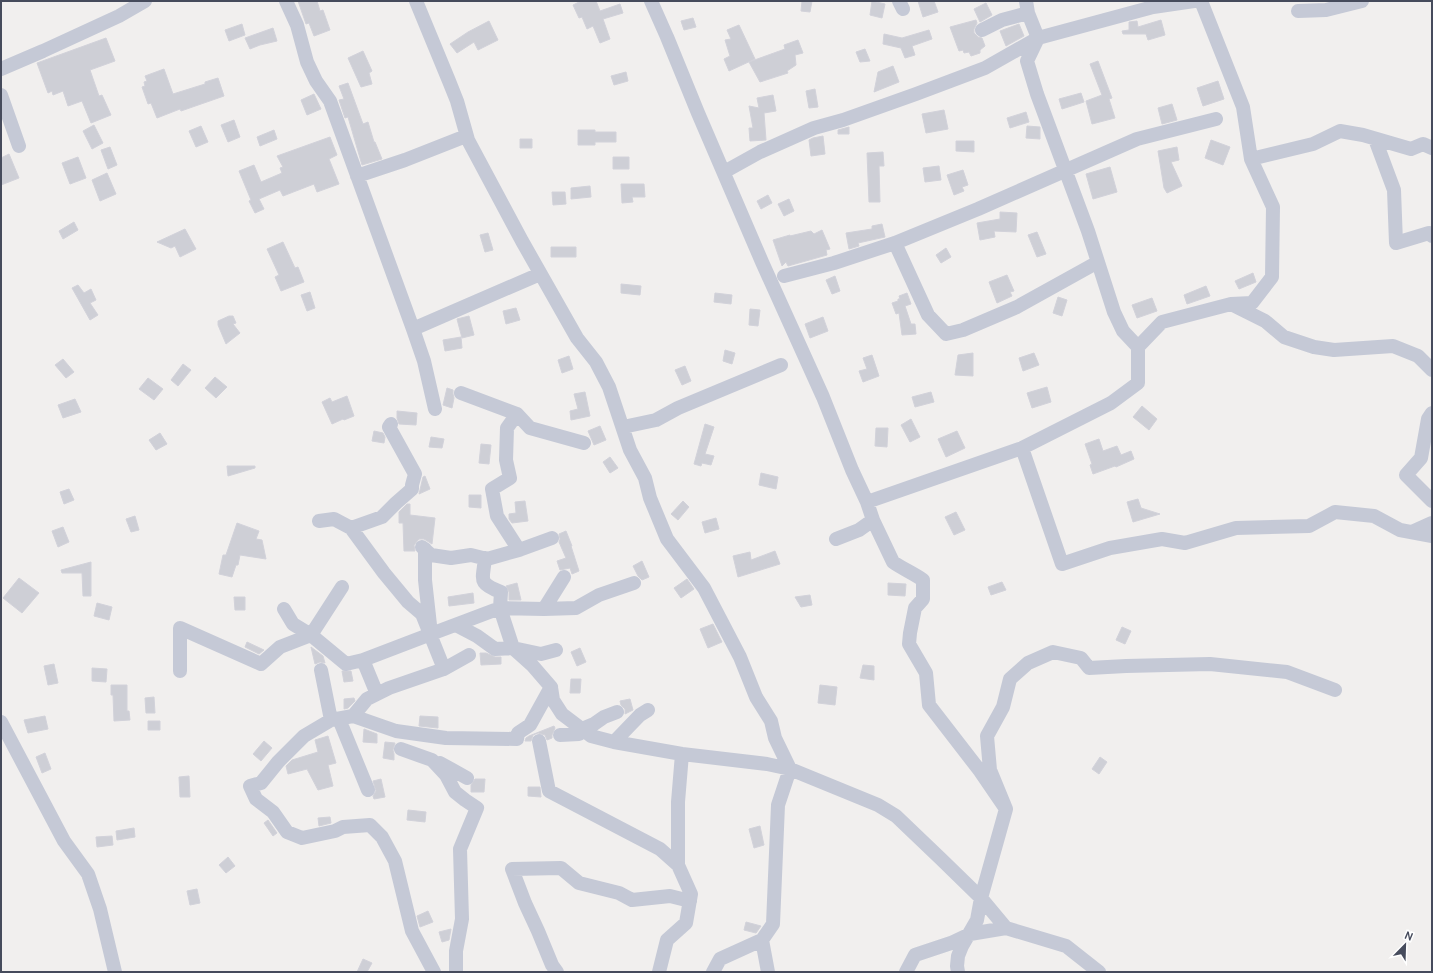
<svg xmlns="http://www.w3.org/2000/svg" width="1433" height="973" font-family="Cabin,sans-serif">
	<rect width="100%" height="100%" fill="#f1efee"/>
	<path fill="#cecfd6" stroke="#d2d2da" d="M298,1H317L320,11L323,10L330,30L314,36L309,23L306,24Z
		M581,1H596L600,11L620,4L623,13L603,19L610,39L600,43L593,26L587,29L582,17L579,18L573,5Z
		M802,1H812L810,12L801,11Z
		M872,1L885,4L882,18L870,15Z
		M918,1H934L938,12L923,17Z
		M986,3L992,15L980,22L974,9Z
		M693,18L696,27L684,30L681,21Z
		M976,20L977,23L974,29V33L978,37L982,38L985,46L980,50V53L971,56L969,52L964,53L963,50L959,51L950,27Z
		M1161,20L1165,35L1148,40L1146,34H1123L1122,31L1129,30V22L1137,21L1138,27Z
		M489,21L498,40L478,50L474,42L457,53L450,44L468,32Z
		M242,24L245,35L229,41L225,30Z
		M1019,24L1024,36L1006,46L1000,31Z
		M739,25L755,59L729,71L724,59L730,56L725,40L731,39L727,30Z
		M273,28L277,41L260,45L250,49L245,38Z
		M929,30L932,39L912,46L915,55L905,58L901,48L883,44L884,34L902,38Z
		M106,38L115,61L90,70L99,96L102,95L111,115L91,123L82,101L68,106L63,91L53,95L52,91L48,93L37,63Z
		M798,40L803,53L795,55L796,65L787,71L788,73L760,82L749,62L785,49L784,45Z
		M865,49L870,61L860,62L856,52Z
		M363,51L372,71L369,73L372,84L361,87L348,58Z
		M1098,61L1112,98L1109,99L1115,118L1092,124L1086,101L1102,95L1090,64Z
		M893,66L899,82L874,92L878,72Z
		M164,69L173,94L205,84V82L218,78L224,96L181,111L180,109L157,118L151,103L148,104L142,87L145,86L144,82L147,81L145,76Z
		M626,72L628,81L614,85L611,76Z
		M1218,81L1224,99L1203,106L1197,88Z
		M348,83L363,124L368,122L374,142H375L382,159L362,165L348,117L345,118L339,100L344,99L339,86Z
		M815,89L818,107L809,108L806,91Z
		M1081,93L1084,102L1062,109L1059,99Z
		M314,94L321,109L307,115L301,100Z
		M773,95L776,111L764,113L766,140L750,141L749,128H753L749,106L759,108L757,98Z
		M1172,104L1177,120L1162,124L1158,108Z
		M944,110L948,129L926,133L922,114Z
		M1026,112L1029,122L1010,128L1007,118Z
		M234,120L240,137L228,142L221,125Z
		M94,125L103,143L92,149L83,131Z
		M201,126L208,142L196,147L189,131Z
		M1027,126L1040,127V139L1026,138Z
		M849,127V134H838V130Z
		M274,130L277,139L260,146L257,137Z
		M578,130H595V132H616V142H595V145H578Z
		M823,136L825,154L811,156L809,140L813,138Z
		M330,137L337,155L329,159L339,184L317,192L314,184L283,196L280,190L259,199L264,209L255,213L249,201L251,200L239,171L254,165L261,182L282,173L280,168L283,167L277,156Z
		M520,139H532V148H520Z
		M1211,140L1230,147L1223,165L1205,158Z
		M956,141H974V152L956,151Z
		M110,147L117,165L108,169L101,150Z
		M1177,147L1179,160L1171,162L1182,186L1167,193L1164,188L1158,151Z
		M883,152L884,166H879L880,202H869L867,153Z
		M9,154L19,178L1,185V158Z
		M78,157L86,178L70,184L62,163Z
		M613,157H629V169H613Z
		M939,166L941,180L925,182L923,168Z
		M1110,167L1117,192L1093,199L1086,174Z
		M963,170L968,185L962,187L964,191L954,195L947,175Z
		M107,173L116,194L100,201L92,180Z
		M621,184H644L645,197H632L633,202L622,203Z
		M590,186L591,197L571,199V188Z
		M552,192H565L566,204L553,205Z
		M768,195L772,203L761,209L757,201Z
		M789,199L794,211L784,216L778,204Z
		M1000,212L1017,213L1016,232L994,231L995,237L980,240L977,223L1000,219Z
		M74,222L78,230L63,239L59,231Z
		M882,224L885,237L858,243L859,246L849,249L846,233L872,229V226Z
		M185,229L196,249L180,257L175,246L171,248L157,242Z
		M822,230L830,249L826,250L827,255L788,266L786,262L782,266L773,240L790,235V236L811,231L814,234Z
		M1037,232L1046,254L1037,257L1028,235Z
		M488,233L493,250L485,252L480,235Z
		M283,242L295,268L298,267L304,282L281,291L275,277L279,275L267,249Z
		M551,247H576V257H551Z
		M946,248L951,257L941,263L936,255Z
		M1253,273L1256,282L1239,289L1235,281Z
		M1007,275L1014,291L1010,292L1012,296L997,303L989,282Z
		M835,276L840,291L832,294L826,280Z
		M621,284L641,286L640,295L621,293Z
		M78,285L84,293L91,289L96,300L90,303L98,315L90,320L72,288Z
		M1206,286L1210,296L1187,304L1184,295Z
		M310,292L315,308L307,311L301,295Z
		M715,293L732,295L731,304L714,302Z
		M907,293L911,304L905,306L911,324H915L916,334L902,335L899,313L896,314L892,303L898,301V299H900L899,296Z
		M1058,297L1067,300L1062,316L1053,313Z
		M1152,298L1157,311L1137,318L1132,305Z
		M516,308L520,320L506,324L503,311Z
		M750,309L760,310L758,326L749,325Z
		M229,316H233L236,323L233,324L240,333L226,344L218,325V321Z
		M469,316L474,335L462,338L457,319Z
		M823,317L828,331L810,338L805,324Z
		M461,337L462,348L445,351L443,340Z
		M725,350L735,353L732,364L723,361Z
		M973,353V376L955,375L958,355Z
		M1034,353L1039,365L1023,371L1019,358Z
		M872,355L879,376L863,382L859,371L867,369L863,358Z
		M569,356L573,369L562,373L558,360Z
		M63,359L74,372L66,378L55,365Z
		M183,364L191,370L178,386L171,380Z
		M685,366L691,381L682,385L675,370Z
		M215,377L227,387L216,398L205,388Z
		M148,378L163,389L154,400L139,389Z
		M1047,387L1051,402L1032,408L1027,393Z
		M447,388L453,390V394L454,398L452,408L443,405Z
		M585,392L590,416L571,420L570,411L578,409L574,394Z
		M931,392L934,402L915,407L912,397Z
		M347,396L354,416L344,420L343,419L332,424L322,402L330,398L332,402Z
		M75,399L81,412L63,418L58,405Z
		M1142,406L1157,419L1149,430L1133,417Z
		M397,411L417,413L416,425L399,424L397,418Z
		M911,419L920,437L910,442L901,425Z
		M705,424L714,427L705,454L714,456L711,465L702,463L701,466L694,464Z
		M600,426L606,440L594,445L588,431Z
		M876,428H888L887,447L875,446Z
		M374,431L383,433L385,437L384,443L372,441Z
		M957,431L965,448L946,457L938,439Z
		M160,433L167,444L156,450L149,440Z
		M431,437L444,439L442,448L429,447Z
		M1099,439L1103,451L1117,446L1121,455L1131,451L1134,459L1116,467L1115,466L1093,474L1090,465L1092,464L1085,444Z
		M481,444L491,445L489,464L479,463Z
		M610,457L618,468L610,473L603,462Z
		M227,466H255V468L228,476Z
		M761,473L778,477L776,489L759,485Z
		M425,476L430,489L419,494L423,477Z
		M69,489L74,500L64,504L60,492Z
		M469,495H481V508L469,507Z
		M1138,499L1141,508L1160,514L1133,522L1127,502Z
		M525,501L528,521L512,523L509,519V514L516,513L515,502Z
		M683,501L689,507L678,520L671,514Z
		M407,504H410V515L435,518L432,544L424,539H419L414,545L415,551H404L403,523H399V512Z
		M956,512L965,530L954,535L945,517Z
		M135,516L139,530L131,532L126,519Z
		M716,518L719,529L705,533L702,522Z
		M237,523L259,531L256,539L262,540L266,559L240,555L238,565H236L232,577L219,574L223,555H226Z
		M63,527L69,542L58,547L52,531Z
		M566,531L572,546H571L579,571L572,574L570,568L560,570L557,561L566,558L559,542L560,539L559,534Z
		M775,551L780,564L738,577L733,556L750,552L751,560Z
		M642,561L649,577L642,580L638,576L633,566Z
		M91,562V596H83L82,573H62L61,570Z
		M19,578L39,593L22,613L3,598Z
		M687,579L694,589L681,598L674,588Z
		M1002,582L1006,590L991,595L988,587Z
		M517,583L521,600H509V592L506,586Z
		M888,583L906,584L905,596L888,595Z
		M473,593L474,603L449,606L448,597Z
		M810,595L812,605L801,607L795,597Z
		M234,597H245V610H235Z
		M97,603L112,607L109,620L94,616Z
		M713,624L722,642L708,648L700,629Z
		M1122,627L1131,631L1125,644L1116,640Z
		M247,642L264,650L259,654L245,647Z
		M311,647L323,656L325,663L320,662L315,664Z
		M580,648L586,662L577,666L571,652Z
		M480,653H486L495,657H501V664L481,665Z
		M54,664L58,683L48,685L44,666Z
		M863,665L874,666V680L860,678Z
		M92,668L107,669L106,682L92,681Z
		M342,671H351L353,681L344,682Z
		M571,679H581L580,693H570Z
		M111,685H127V711H129L130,720L114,721L113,695H111Z
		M820,685L837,687L835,705L818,703Z
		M154,697L155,713H146L145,698Z
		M354,698L355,701L348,708L344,709V699Z
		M630,699L633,710L625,714V709L621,705L620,701Z
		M45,716L48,729L28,733L24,720Z
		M420,716L438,717V728L419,726Z
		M148,721H160V730H148Z
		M554,726L555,728L552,735V738L547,740L545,735L538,733L533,735L531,741H525L526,738L529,736Z
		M364,729L377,734V743L363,742Z
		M328,736L336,763L328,765L333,786L318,790L307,769L288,774L286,766L292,760L318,752L315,740Z
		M264,741L272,748L261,761L253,754Z
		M385,742L395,743L393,750L394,754V760L383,758Z
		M45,753L51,769L42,773L36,757Z
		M1100,757L1107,762L1099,774L1092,769Z
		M189,776L190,797H180L179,777Z
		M381,779L385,797L374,799L373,796L376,791L373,781Z
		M475,779H485L484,792H471V785Z
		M528,787H540L541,797L528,796Z
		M408,810L426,812L425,822L407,820Z
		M330,817L331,823L319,826L318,818Z
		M268,820L277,833L273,836L264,823Z
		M760,826L764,845L754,848L749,829Z
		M134,828L135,837L117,840L116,831Z
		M112,836L113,845L97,847L96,837Z
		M228,857L235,866L226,873L219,865Z
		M197,889L200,903L190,905L187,891Z
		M428,911L433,922L420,927L417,916Z
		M746,922L761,926L756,933L744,930Z
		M451,929L449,940L442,942L439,932Z
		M363,959L372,963L367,972H357Z"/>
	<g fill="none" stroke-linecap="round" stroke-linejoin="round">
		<path stroke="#c5c9d6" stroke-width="14" d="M286,1L297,25L307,62L316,81L330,101L413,329L424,361L435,409
			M416,1L449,81L457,101L468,140L522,241L577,338L596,362L609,387L630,450L645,478L650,498L667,539L704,588L740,657L756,697L771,721L775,738L790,769L778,805L773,924L762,940
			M651,1L667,37L698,113L762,262L823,397L852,470L867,502L873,520L893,562C903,569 913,573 923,580V599L915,608L910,633L909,644L926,673L929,705L980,771L1006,809
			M899,1L903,9
			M1026,1L1028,13L1038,38L1027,61L1037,94L1088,231L1114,312L1123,331L1138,347
			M1298,11L1326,10L1362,1
			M982,30L1002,20L1028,13
			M1,69L43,51L119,16L145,1
			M1,95L19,146
			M1375,139L1394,190L1396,243L1429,233L1432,236
			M1251,159L1313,144L1340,131L1363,135L1411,149L1423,144L1432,148
			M724,172L760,152L814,128L843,120L916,94L985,68L1038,38L1153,7L1194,1
			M357,176L405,160L466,136
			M895,243L928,315L946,334L963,330L1017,307L1098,262
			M784,276L834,263L895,243L978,209L1137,139L1216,119
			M1231,304L1265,321L1284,337L1314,347L1334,350L1393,346L1418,356L1432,370
			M413,329L540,274
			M461,393L517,414L530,428L584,443
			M1432,413L1428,419L1421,458L1406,475L1432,501
			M517,414L507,428L506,460L510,478L492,489L497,516L519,550L552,538
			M623,427L656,420L678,408L781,365
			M1022,448L1062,564L1110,548L1162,539L1185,543L1236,528L1309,526L1335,512L1374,516L1400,530L1432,536
			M867,502L1022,448L1111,403L1138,383V347L1162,322L1231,304L1252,303L1272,277L1273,207L1251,159L1243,107L1201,1
			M319,521L334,519L351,528L384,573L408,602L422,614L444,669
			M351,528L382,517L396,503L412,489V485L415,474L389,427L391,424
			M1412,532L1432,523
			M836,539L859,530L873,520
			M422,547L431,555L451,558L471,555L487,559L519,550
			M425,549V580L431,634L500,608L544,609L564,577
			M284,609L293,624L311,635L346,664L363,660
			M544,609L576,608L599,595L634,583
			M456,625L477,636L495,649L513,648L541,654L556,650
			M321,670L331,720
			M180,671V628L261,664L280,647L311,635L342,587
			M551,687L553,700L562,714L591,736L614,742L640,715L648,710
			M377,694L363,660L431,634
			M353,716L396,731L446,738L517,739L518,733L530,725L551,687L532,665L513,648L500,608L501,592C477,583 483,580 485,558
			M339,719L368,790
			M1,722L64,841L88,874L100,909L115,972
			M560,735L579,734L582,729L594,724L604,717L617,712
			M539,741L549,791L660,849L678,865L691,894L686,923L667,940L659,972
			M614,742L682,754L767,764L790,769L878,805L896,816L941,859L981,898L1006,928
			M401,749L432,760L446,775L455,792L465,800L477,808L460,849L462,919L456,951V972
			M440,763L467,778
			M678,865V802L682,754
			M434,972L412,931L395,861L382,837L370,825L343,827L335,831L302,838L287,832L273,812L256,799L250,786L261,783L278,762L304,736L331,720L353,716L367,699L389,688L444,669L469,655
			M557,972L552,965L538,931L525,903L512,869L561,868L579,883L619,893L632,900L670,896L690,901
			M713,972L720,959L762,940L768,972
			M906,972L915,955L951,943L970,934L1006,928L1066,946L1099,972
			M958,972L957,966L958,956L962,946L977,920L981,898L1006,809L990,770L987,736L1003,707L1010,679L1028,663L1053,652L1081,658L1089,668L1126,666L1210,664L1287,672L1335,690"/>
	</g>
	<rect width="1433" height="973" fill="none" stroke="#464b5c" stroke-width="4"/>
	<g transform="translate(1405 945) rotate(23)" stroke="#ffffff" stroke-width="3" paint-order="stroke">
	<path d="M0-3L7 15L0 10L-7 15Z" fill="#464b5c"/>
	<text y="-6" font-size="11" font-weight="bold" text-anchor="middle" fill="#464b5c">N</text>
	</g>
</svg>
